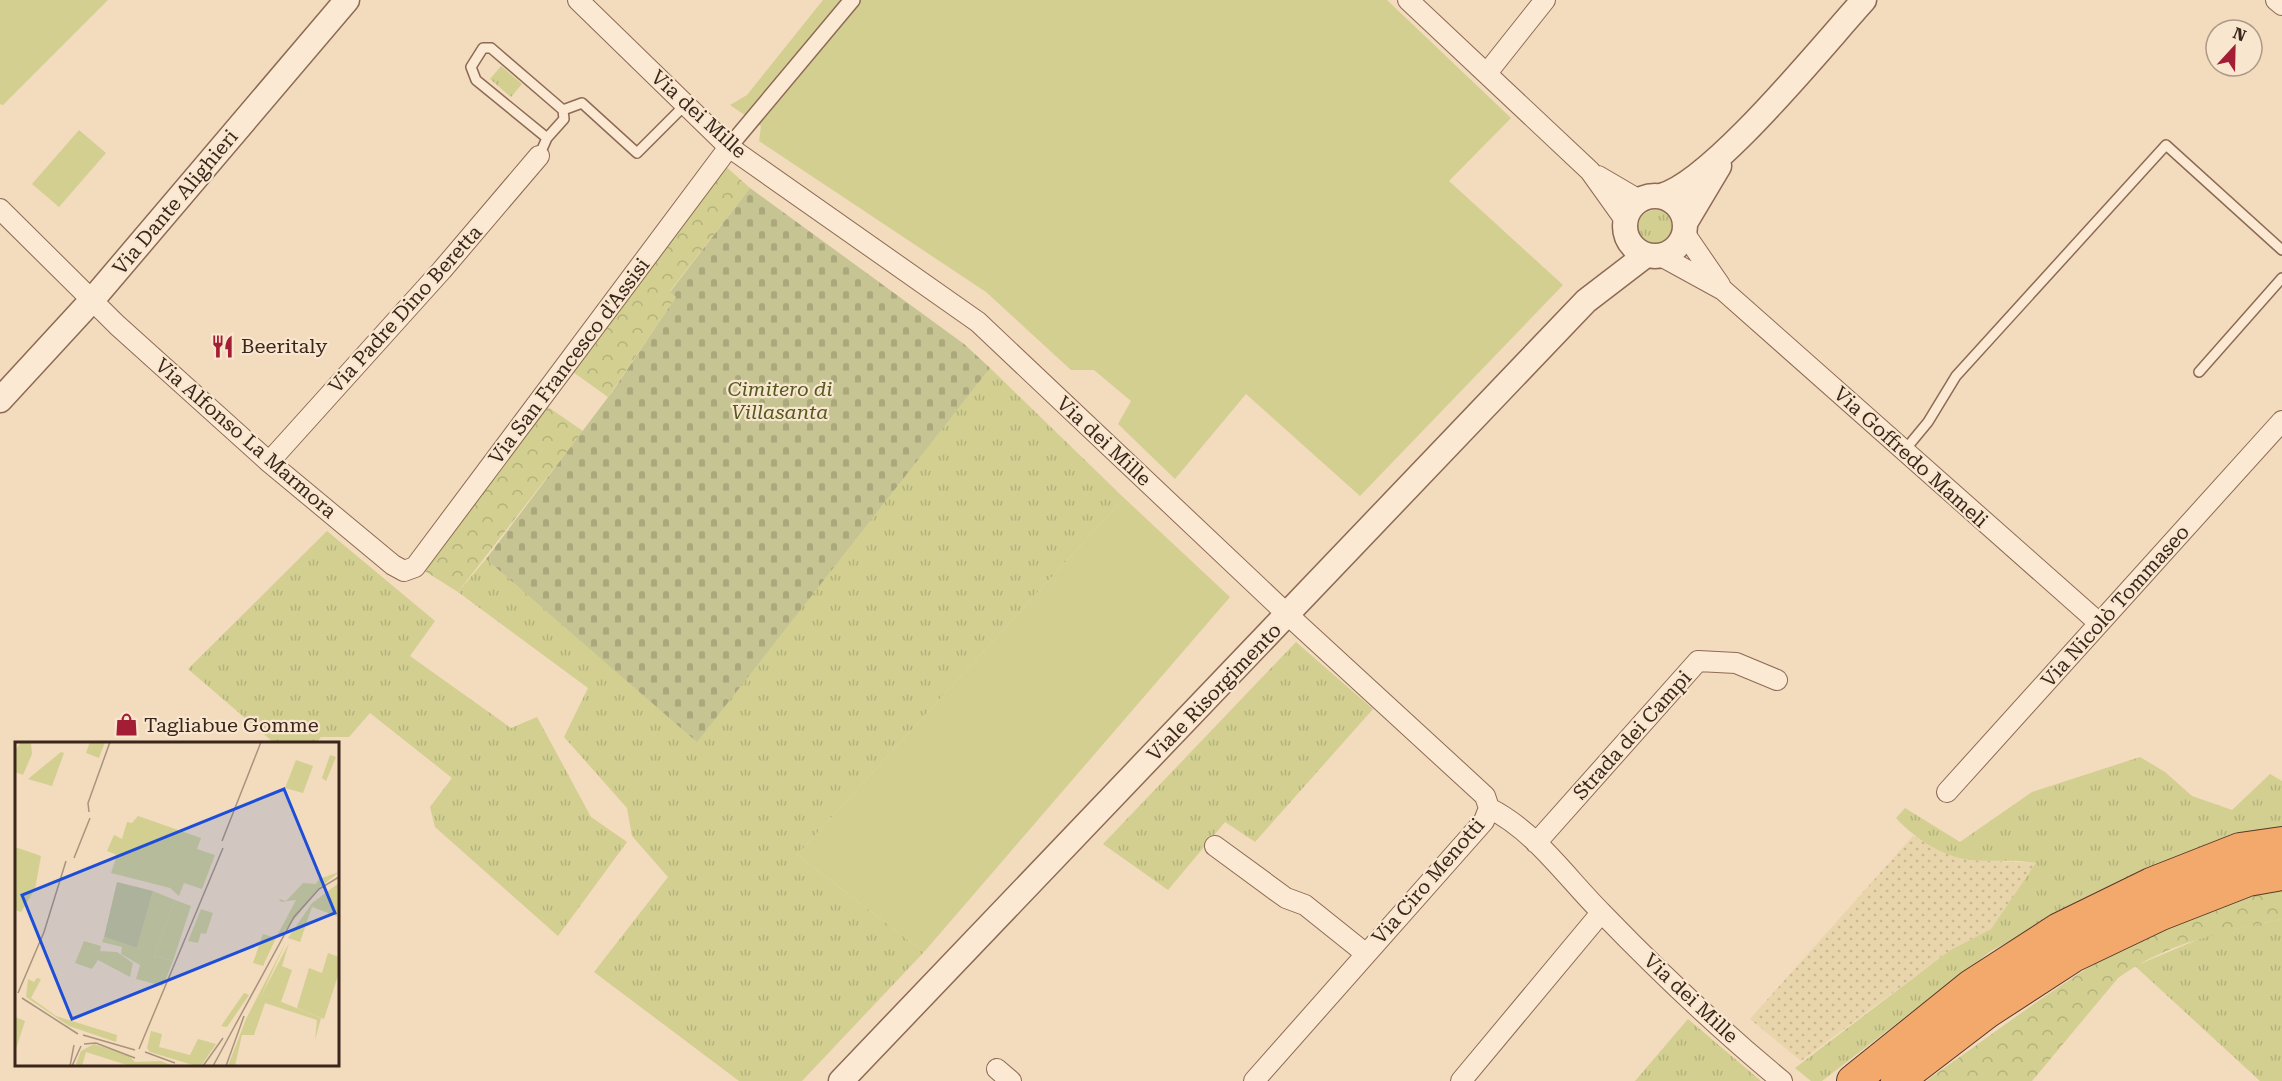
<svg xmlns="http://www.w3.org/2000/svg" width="2282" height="1081" font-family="'Roboto Serif',serif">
	<defs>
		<pattern id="farmland-dots" width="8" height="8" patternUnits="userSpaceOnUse" patternTransform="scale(1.5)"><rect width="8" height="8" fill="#e9d5ab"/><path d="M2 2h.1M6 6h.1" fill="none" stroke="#c9b793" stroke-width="1.8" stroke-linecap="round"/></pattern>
		<pattern id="grass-tufts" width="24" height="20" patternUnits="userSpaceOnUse" patternTransform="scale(1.5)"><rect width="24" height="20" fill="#d2cf91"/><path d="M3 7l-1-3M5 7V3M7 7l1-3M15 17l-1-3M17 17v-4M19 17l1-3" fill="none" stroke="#b5b27c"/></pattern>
		<pattern id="forest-crowns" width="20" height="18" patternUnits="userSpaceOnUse" patternTransform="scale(1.5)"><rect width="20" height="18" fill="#d2cf91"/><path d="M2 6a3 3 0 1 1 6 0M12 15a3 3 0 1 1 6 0" fill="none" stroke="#b5b27c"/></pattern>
		<pattern id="cemetery-stones" width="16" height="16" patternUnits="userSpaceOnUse" patternTransform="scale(1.5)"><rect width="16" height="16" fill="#c6c492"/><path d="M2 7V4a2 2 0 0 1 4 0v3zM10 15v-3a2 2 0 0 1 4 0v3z" fill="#aba87d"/></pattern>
	</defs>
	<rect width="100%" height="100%" fill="#f3dbbe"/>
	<path fill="url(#farmland-dots)" d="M1913,836L1969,860L2037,863L1991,929L1949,951L1801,1061L1750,1019Z"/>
	<path fill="url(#grass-tufts)" d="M501,66L522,84L511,97L490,79Z
		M1637 229a19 19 0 1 1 38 0a19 19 0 1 1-38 0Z
		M990,368L1124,498L797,855L924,952L802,1081H739L594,972L668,877L632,836L627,808L564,737L588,688L458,592L486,559L697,741Z
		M327,531L435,621L410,656L511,728L537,717L591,817L627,842L558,936L435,827L430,807L452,778L370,713L349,737H321L316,743H274L188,669Z
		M1296,642L1373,709L1255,842L1225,822L1168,890L1103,844Z
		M2140,757L2165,772L2192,796L2232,810L2270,774L2282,781V830L2105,890L1991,951L1822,1081H1811L1795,1068L1949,951L1991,929L2036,863C2015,859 1993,862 1971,860C1943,857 1914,838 1896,818L1905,808L1960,842L2032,792Z
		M2282,919V1081H2260L2135,966L2211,934Z
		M1688,1019L1761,1081H1635Z"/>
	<path fill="url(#forest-crowns)" d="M724,165L750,188L670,291L676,297L608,397L573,372Z
		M548,407L583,431L458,592L423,570Z
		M2282,885V919C2225,931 2166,943 2118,978L2032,1081H1926C2032,1007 2152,907 2282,885Z"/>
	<path fill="url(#cemetery-stones)" d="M750,188L964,344L990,368L697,742L486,559L612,392L676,297L670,292Z"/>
	<path fill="#d2cf91" d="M0,0H108L3,105L0,104Z
		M823,0H1387L1511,118L1449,181L1563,285L1360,496L1246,394L1175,479L1118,424L1131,401L1094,370H1071L986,292L759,141L761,126L730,105L747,95Z
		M79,130L106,153L59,207L32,184Z
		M1124,498L1230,597L924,952L797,855Z"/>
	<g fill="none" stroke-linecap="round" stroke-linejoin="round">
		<defs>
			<path id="service" d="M563,110L582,103L637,153L686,104
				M539,156L547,138L564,119L563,110L491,48H483L471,67L476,80L547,138
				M2199,372L2282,278
				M1904,451L1928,422L1956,376L2166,145L2282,250"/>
			<path id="pedestrian" d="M729,147L852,0"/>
			<path id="minor" d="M578,0L729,147L978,322L1288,615L1485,796L1489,808C1535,831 1566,877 1602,913C1659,972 1719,1029 1782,1081
				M1408,0L1590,171L1625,220
				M2276,0L2282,5
				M1487,73L1545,0
				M1598,176L1639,200
				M0,209L117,325L269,462L393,565L404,571L415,567L729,147
				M1685,234L1720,285
				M1661,256L1723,290L2099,623
				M269,462L442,270L539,156
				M1947,792L2282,421
				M1536,843L1698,661L1736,663L1777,680
				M1215,846L1286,898L1305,905L1365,953
				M997,1069L1011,1081
				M1254,1081L1484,821L1489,808
				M1461,1081L1601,913"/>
			<path id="tertiary" d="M1661,196C1713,182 1823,45 1864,0
				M1625 226a30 30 0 1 1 60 0a30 30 0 1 1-60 0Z
				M1685,223L1719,166
				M0,400L93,299L347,0
				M841,1081L1586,301L1646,255"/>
			<path id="trunk" d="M1853,1081L1971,986L2059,929L2151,884L2240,849L2282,843
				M1897,1081L1987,1012L2073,956L2161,914L2248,880L2282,874"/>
		</defs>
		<use href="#service" stroke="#8d6a55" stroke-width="12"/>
		<use href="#pedestrian" stroke="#8d6a55" stroke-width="18"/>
		<use href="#minor" stroke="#8d6a55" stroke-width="22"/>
		<use href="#tertiary" stroke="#8d6a55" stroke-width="27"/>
		<use href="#trunk" stroke="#5a392a" stroke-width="34"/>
		<use href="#service" stroke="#fce9d3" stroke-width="9"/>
		<use href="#pedestrian" stroke="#fce9d3" stroke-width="15"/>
		<use href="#minor" stroke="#fce9d3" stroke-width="20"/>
		<use href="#tertiary" stroke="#fce9d3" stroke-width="24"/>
		<use href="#trunk" stroke="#f3a96c" stroke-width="32"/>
	</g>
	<defs>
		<symbol id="restaurant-bare" viewBox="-9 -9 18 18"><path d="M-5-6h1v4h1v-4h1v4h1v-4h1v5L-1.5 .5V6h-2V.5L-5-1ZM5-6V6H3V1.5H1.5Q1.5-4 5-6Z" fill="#a31e34" stroke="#f9e6cf" stroke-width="2.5" paint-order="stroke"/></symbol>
		<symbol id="shop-bare" viewBox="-9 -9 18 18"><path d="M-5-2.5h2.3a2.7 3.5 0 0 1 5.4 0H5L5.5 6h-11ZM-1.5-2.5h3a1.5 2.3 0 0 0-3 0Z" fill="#a31e34" stroke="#f9e6cf" stroke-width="2.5" paint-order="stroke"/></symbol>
	</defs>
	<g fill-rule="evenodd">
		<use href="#restaurant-bare" x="206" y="330" width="33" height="33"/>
		<use href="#shop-bare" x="110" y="708" width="33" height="33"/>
	</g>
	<g text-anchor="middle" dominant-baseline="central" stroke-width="4.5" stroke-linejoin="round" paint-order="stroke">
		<g font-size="20" fill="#3b261b" stroke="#f9e6cf">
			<text transform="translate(699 114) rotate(42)">Via dei Mille</text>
			<text transform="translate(175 202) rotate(-50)">Via Dante Alighieri</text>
			<text transform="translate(405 309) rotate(-48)">Via Padre Dino Beretta</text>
			<text transform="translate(569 361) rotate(-53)">Via San Francesco d'Assisi</text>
			<text transform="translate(246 438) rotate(41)">Via Alfonso La Marmora</text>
			<text transform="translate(1104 441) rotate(43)">Via dei Mille</text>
			<text transform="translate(1911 457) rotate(42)">Via Goffredo Mameli</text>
			<text transform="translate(2115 606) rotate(-48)">Via Nicolò Tommaseo</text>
			<text transform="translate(1214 692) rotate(-46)">Viale Risorgimento</text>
			<text transform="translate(1632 735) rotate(-48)">Strada dei Campi</text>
			<text transform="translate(1428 881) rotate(-49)">Via Ciro Menotti</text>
			<text transform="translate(1691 998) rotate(43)">Via dei Mille</text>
		</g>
		<g font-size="20" fill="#3b261b" stroke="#f9e6cf" text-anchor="start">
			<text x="241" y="346">Beeritaly</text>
			<text x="144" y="725">Tagliabue Gomme</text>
		</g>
		<g font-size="20" font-style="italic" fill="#545a1f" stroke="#f9e6cf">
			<text x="780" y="389">Cimitero di<tspan x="780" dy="23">Villasanta</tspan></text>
		</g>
	</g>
	<g transform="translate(15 742)">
		<rect width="324" height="324" fill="#f3dbbe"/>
		<path d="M6,0L16,1L17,12L8,33L0,30V9ZM75,0H90L84,16L71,11ZM315,13L321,15L311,39L307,36ZM281,18L298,24L288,51L270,46ZM324,130L308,143L266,193L263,192L281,158L266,160L264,157L271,159L288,141L301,142L304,137ZM324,146V175L297,165L305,158ZM138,149L160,158L139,214L158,219L148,244L121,237L125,223L106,212L107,205L87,200L89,195L122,206ZM186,167L198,171L191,192L186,191L183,201L173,199ZM248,192L261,196L248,224L238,221ZM69,199L86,204L85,209L102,210L118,221L115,235L83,218L77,227L60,221ZM274,201L267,224L277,228L266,260L247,252ZM313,211L324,215V230L309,277L282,266L294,226L307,231ZM22,236L26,237L16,256L41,274L102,293L101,300L54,284L11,255L13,237L19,240ZM229,251L234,253L212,285L206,284ZM0,275L10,279L0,310ZM136,289L147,292L144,305L175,313L183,297L201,302L186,324H181L135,310L132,306ZM79,302L113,313L120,320L146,319L158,324H115L71,310L67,324L61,322L66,309Z" fill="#d2cf91"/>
		<path d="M46,10L49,11L37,44L13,37ZM324,141V146L297,165L285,200L273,196L297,161ZM271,200L247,252L306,276L300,298L302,278L250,261L239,293H227L220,324H213L231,277Z" fill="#d2cf91"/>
		<path d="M102,140L138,149L122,206L89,195Z" fill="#c6c492"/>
		<path d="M123,74L186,96L182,107L200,113L187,147L169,141L164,154L155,146L96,131L102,113L92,109L99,93L107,97L112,80L117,81ZM0,105L26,114L20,147L6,170L0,168ZM160,158L176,164L158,219L139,214Z" fill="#d2cf91"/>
		<path fill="none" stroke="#a9937d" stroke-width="1.5" d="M74,70L73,61L95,0M207,99L246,0M59,116L75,76M3,251L29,190L51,119M7,256L63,292M68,293L120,308M69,302L81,301L120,316M124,307L208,106M130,310L160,321M55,324L59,303M57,324L66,304M188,324L208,296M198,324L279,175L304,147L324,135M211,324L229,274"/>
		<path fill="#1d4ed8" fill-opacity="0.15" stroke="#1d4ed8" stroke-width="3" d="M269,47L320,171L57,277L7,153Z"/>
		<rect width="324" height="324" fill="none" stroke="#3b261b" stroke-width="3"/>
	</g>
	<g transform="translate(2234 48) rotate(22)"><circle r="28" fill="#f9e6cf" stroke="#ad9987" stroke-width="1.5"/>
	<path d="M0-4.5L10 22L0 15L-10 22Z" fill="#a31e34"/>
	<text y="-9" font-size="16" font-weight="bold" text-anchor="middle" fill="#3b261b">N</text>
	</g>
</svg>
